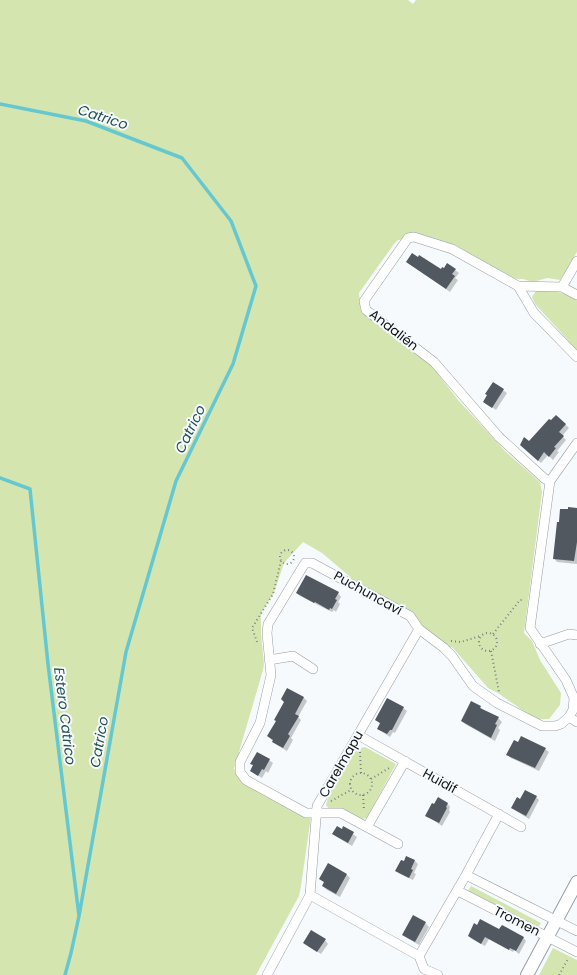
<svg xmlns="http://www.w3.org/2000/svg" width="577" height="975" font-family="Poppins,sans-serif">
	<rect width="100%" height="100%" fill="#f6fafd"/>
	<path fill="#d5e5af" d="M0,0H408L413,4L416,0H577V252L560,280L547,278L533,282L523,279L495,278L460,258L414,239L398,240L394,244L359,293L361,311L430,364L459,401L505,451L540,482L542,492L524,633L532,641L540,660L561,693L560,705L549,719H535L498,693L488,688L452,647L443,648L417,625L362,587L322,553L303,542L284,563L274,593L261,613V634L264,664L263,670L234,769L252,783L294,808L312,809L301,886L299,896L256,975H0Z
		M548,289L565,294L577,300V350L535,304L532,297L536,291Z
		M365,747L396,764L367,818L362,819L343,809H329L326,805L328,797L356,749Z
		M471,886L541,923L537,929L468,891Z
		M553,948L577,960V975H539Z"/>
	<path fill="#0003" d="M407,262L441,270H455L459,273L455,278L458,280L450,292Z
		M493,383L507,393L496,410L485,402Z
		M565,424L569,428L562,436L566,440L557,451L559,452L553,460L548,455L541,463L525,448L529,443Z
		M577,509V564L557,562L554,558L560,523Z
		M297,593H338L341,597L338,602L340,604L336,612L334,610L332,612L300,596Z
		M288,689L304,698L307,701L298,717L301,720L291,738L293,740L287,751L277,745L268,736L277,721L285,702Z
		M480,707L484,711L498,718L502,722L498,728L500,730L495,741L465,724L462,721Z
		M403,708L407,711L395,733L393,732L390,737L378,729L381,724L376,720Z
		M545,749L549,752L539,771L511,758L508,755Z
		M269,760L273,763L268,773L266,771L262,778L251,771L254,766L252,764Z
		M536,797L539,800L529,819L516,811L513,808L520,800Z
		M447,803L450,807L449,810L450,812L442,826L426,815L435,805Z
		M344,828L357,837L352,846L337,837L333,834L342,830Z
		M407,857L415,861L418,864L414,873L416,874L413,880L400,874L397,871L404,862Z
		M347,875L350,878L340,897L327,890L323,886L325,883L320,879Z
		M425,923L429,927L419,945L407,938L403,934Z
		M500,931L523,937L526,941L519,954L514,950L513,952L489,939L485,946L472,939L469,936Z
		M325,940L328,944L321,954L308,946Z"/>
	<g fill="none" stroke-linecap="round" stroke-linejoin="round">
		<path stroke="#65c8d1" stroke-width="3.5" d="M0,104L86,121L182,158L231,221L256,286L233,364L176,481L126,652L79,916
			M0,478L30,489L48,664L79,916L71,953L65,975"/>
	</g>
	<path fill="#515860" d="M412,253L418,257L419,255L441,269L442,267L444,268L447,263L456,269L452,274L455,276L446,289L406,262Z
		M493,382L504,389L492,408L483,402L487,395L485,394Z
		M556,415L566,424L559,432L564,436L554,447L556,448L549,457L544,452L538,461L520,445L524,437L529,441L549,419L551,420Z
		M568,507L577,508V542L574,561L553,559L557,522H559L560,509H568Z
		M306,575L339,592L335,599L337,600L332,609L330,608L329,610L315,602L314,603L296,593Z
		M287,688L304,697L295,714L299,716L288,734L290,736L283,748L272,742L273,740L267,736L276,721L274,720L284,702L281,699Z
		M387,698L404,707L392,730H390L387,734L377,729L380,723L375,720Z
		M471,701L481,706L480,708L499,717L495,724L497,725L491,738L461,721Z
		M521,736L546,748L535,768L506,755L514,740L518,742Z
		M257,752L270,759L264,770L262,769L258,776L250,771L253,765L250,764Z
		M525,790L537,796L526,816L511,808L517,797L520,799Z
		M438,797L448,803L446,807L447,808L439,823L425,816L432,803L434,804Z
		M337,826L342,829L343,826L354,832L348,843L332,834Z
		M406,856L415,860L411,869L413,870L409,878L395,871L401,860L404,861Z
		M328,863L347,874L336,894L322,886L324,882L319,879Z
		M413,915L426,922L415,942L402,935Z
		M480,919L499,929L502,925L524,937L516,951L510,948L509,950L485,937L481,944L468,936L474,923L477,925Z
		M311,930L326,939L317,952L303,943Z"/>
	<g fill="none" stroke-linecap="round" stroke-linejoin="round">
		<defs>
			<path id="minor" d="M518,286L534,313L577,357
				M562,287L577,261
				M550,481L545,479L499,437L434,362L366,310L364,301L408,238L414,237L452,249L518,286L562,287L577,295
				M540,644L569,634L577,635
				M269,660L293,656L313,669
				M569,717L573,710L574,698L566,680L530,628L550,481L577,443
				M358,735L521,827
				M367,827L405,761
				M398,844L341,813H306L246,780L240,772V762L260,723L271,675L267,633L268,624L305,563H312L410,616L419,629L444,648L452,656L473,686L497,703L542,726H555L561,724L569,717L577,722
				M466,875L577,931
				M458,891L577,952
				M310,895L419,956L466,875L499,814
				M419,956L424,969L438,975
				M267,975L310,895L317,806L419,629"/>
			<path id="secondary" d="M527,975L577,882"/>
		</defs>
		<use href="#minor" stroke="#969ea6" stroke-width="10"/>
		<use href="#secondary" stroke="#969ea6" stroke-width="14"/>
		<path stroke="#7d8184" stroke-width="2" stroke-dasharray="1 3" stroke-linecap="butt" d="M280 557a7 7 0 1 1 14 0a7 7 0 1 1-14 0Z
			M479 642a9 9 0 1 1 18 0a9 9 0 1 1-18 0Z
			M493,634L520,600H524
			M451,641L461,642L480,636
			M257,642L252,628L273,594L281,561
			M491,651L499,692
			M360,752L361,773
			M350 784a11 11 0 1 1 22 0a11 11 0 1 1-22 0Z
			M371,779L389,768
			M363,795L364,811
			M331,801L351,790
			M559,975L568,959"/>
		<use href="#minor" stroke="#fff" stroke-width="9"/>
		<use href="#secondary" stroke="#fff" stroke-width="12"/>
	</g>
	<g text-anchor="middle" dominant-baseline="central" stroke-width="4" stroke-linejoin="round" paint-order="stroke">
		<g font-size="13" fill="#101316" stroke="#f6fafd">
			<text transform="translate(394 330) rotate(38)">Andalién</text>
			<text transform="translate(368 593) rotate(29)">Puchuncaví</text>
			<text transform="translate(341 764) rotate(-60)">Carelmapu</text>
			<text transform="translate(440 781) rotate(29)">Huidif</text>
			<text transform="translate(517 921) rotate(27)">Tromen</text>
		</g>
		<g font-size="14" font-style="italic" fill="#265256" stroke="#f6fafd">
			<text transform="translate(103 117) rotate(18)">Catrico</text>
			<text transform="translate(190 429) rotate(-64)">Catrico</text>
			<text transform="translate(65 716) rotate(83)">Estero Catrico</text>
			<text transform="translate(99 742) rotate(-80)">Catrico</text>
		</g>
	</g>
</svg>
